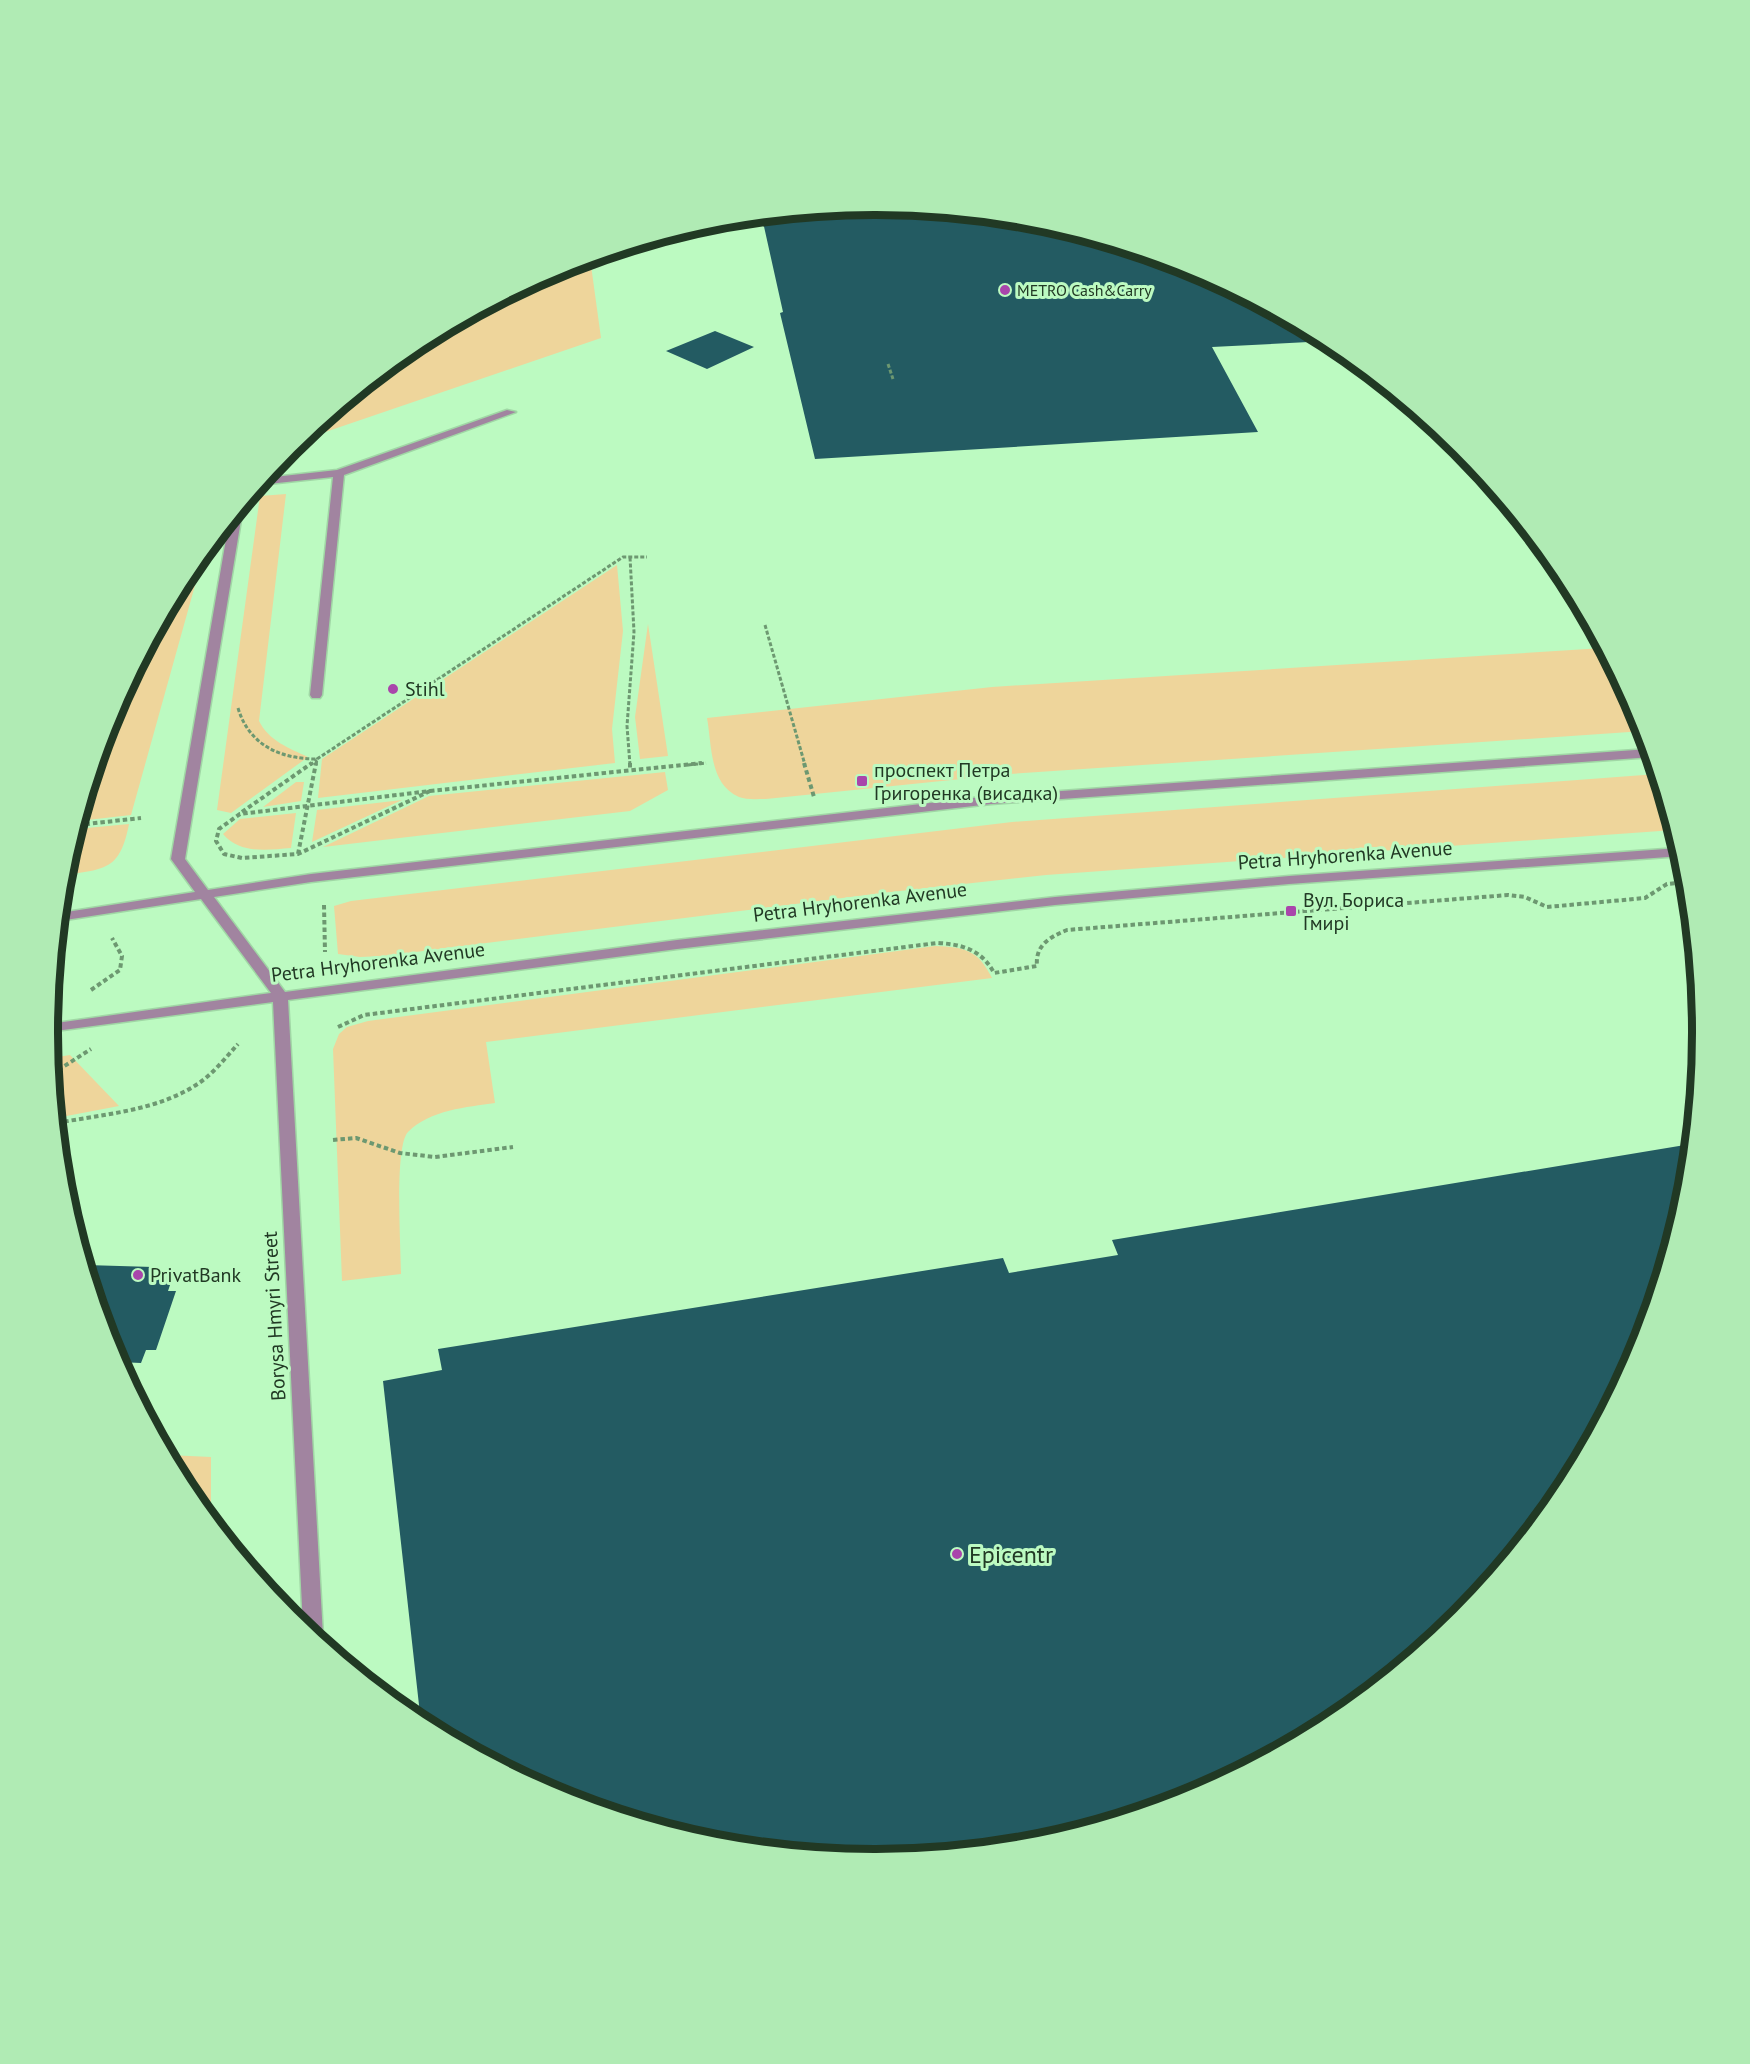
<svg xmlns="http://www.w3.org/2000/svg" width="1750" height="2064" font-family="'PT Sans',sans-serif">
	<rect width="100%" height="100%" fill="#bcfac1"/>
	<path fill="#eed59b" d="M590,258L601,338L296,442L416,344L559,268Z
		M286,494L259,721C269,741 289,748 308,757L231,813L217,810L260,496Z
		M204,553L131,815L79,821L111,715L188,572Z
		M617,565L623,631L612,729L615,763L318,798L322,759Z
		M648,624L668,756L640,759L635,717Z
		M1603,648L1639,716L1644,731L1010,774L766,799C758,799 746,800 739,797C709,784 712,745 707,718L992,687Z
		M665,772L668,790L630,811L323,847L429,796Z
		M1657,774L1674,830L1046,875L882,893L384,956L360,957L338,954L334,906L351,901L1012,822Z
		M296,782H304L301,801L263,807Z
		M402,800L312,842L317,810Z
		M296,813L291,848C266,850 240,854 223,834L240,819Z
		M129,824C120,870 106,869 64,875L76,829Z
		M935,946C965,947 978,950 992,978L486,1042L495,1103C467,1107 430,1110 408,1132C394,1146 401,1249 401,1274L342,1281L333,1049L339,1034L347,1027L368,1021Z
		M70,1055L119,1106L56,1118L51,1058Z
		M168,1455L211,1457V1520L187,1491Z"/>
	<path fill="#235b62" d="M954,213L1037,221L1192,268L1328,341L1212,347L1258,432L815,459L780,313L783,312L763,222Z
		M715,331L754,347L707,369L666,351Z
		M1691,1144L1686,1194L1639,1349L1562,1492L1460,1617L1334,1720L1191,1796L1036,1843L875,1859L713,1843L558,1796L421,1723L383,1381L442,1370L438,1349L1003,1258L1009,1273L1118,1255L1112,1240Z
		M86,1265L153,1267L150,1275L173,1276L168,1291H176L156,1350H146L141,1363L118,1362L111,1348Z"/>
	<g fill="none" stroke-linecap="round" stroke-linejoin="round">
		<defs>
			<path id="minor" d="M507,410L516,412L344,475L322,695L320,698H312L310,695L333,477L259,485L265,478L337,470Z
				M238,511L242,514L185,859L208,890L311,874L991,796L1649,749L1652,757L991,804L311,882L214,897L285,992L677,940L1055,897L1289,876L1679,848L1682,856L1289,884L1055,905L677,949L288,1000L323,1636L320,1641L303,1627L273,1002L48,1032L49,1024L271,993L201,899L59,921L60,913L195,892L171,859L229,522Z"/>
		</defs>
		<use href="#minor" stroke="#a0d7a5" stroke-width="3"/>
		<path stroke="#6d9871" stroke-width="3" stroke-dasharray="4 2" stroke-linecap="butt" d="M888,364L893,379
			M765,625L805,765
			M238,708C249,745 280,759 317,759
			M310,765L317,760
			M316,765L317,759L623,557H647
			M630,765L627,726L634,632L630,557
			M688,765L706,763"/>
		<path stroke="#6d9871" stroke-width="4" stroke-dasharray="4.5 3" stroke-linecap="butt" d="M630,763V770
			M804,763L814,797
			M430,791L298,854L242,858L224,854L216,841L219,829L240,814Z
			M430,791L702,763
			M242,812L312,763
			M78,825L141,818
			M298,854L316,763
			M324,905L325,952
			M91,990L120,970L122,956L112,938
			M338,1027L364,1015L937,943C962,944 982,950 994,973L1037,966C1035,945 1050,937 1067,930L1508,895L1525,897L1547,907L1645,898L1667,884L1687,882
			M52,1074L91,1049
			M57,1123C104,1114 158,1111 199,1083C214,1073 226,1057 238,1044
			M333,1140L356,1138L400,1153L435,1157L513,1147"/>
		<use href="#minor" fill="#a184a0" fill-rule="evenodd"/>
	</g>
	<g fill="#a945ab" stroke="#bcfac1" stroke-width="2">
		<circle cx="1005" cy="290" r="6"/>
		<circle cx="393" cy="689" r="6"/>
		<rect x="856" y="775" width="12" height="12" rx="3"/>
		<rect x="1285" y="905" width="12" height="12" rx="3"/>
		<circle cx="138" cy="1275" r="6"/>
		<circle cx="957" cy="1554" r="6"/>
	</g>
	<g text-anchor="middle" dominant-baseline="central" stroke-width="6" stroke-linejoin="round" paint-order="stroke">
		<g font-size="16" fill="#213924" stroke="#bcfac1" text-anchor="start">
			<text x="1017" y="290">METRO Cash&amp;Carry</text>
		</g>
		<g font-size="20" fill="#213924" stroke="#bcfac1" text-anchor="start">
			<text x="405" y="689">Stihl</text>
			<text x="874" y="770">проспект Петра<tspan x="874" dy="23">Григоренка (висадка)</tspan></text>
			<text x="1303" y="900">Вул. Бориса<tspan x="1303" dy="23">Гмирі</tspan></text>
			<text x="150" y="1275">PrivatBank</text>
		</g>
		<g font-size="20" fill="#213924" stroke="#bcfac1">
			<text transform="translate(1345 855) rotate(-4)">Petra Hryhorenka Avenue</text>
			<text transform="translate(860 902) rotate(-7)">Petra Hryhorenka Avenue</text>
			<text transform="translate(378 962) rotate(-7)">Petra Hryhorenka Avenue</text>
			<text transform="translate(274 1316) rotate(-93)">Borysa Hmyri Street</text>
		</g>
		<g font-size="24" fill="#213924" stroke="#bcfac1" text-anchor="start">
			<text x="969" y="1554">Epicentr</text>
		</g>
	</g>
	<path d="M0 0H1750V2064H0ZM874 215H876A816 816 0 0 1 1692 1031V1033A816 816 0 0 1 876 1849H874A816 816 0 0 1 58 1033V1031A816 816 0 0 1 874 215Z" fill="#b0ebb4" fill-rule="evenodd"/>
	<path fill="none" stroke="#213924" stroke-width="8" d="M874 215H876A816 816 0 0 1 1692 1031V1033A816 816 0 0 1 876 1849H874A816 816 0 0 1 58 1033V1031A816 816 0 0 1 874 215Z"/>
</svg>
